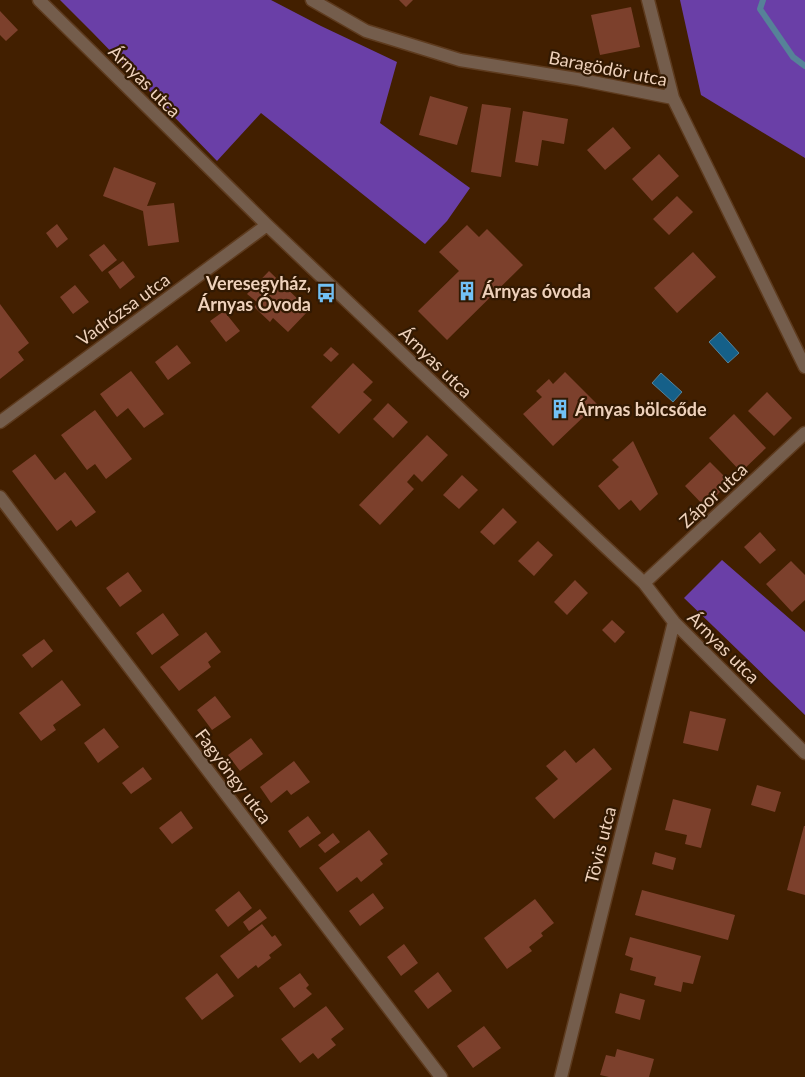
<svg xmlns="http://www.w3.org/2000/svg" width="805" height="1077" font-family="Lato,sans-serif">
	<rect width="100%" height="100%" fill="#421f00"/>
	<path fill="#6a3fa7" d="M60,0H271L321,26L397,62L380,123L470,188L447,221L425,244L261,113L217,161L92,32Z
		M680,0H805V158L701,95Z
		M722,560L805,632V715L684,598Z"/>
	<path fill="#156089" stroke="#568298" d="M720,332L739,353L728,363L709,342Z
		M661,373L682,392L673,402L652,383Z"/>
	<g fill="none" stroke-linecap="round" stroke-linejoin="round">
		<path stroke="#568298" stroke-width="6" d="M763,0L760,9L793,57L805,66"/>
	</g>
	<path fill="#7c402c" d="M399,0H413L406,7Z
		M631,7L640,47L600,55L591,15Z
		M0,11L18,30L6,41L0,35Z
		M430,96L468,107L457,145L419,135Z
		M482,104L511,108L501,177L471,172Z
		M523,111L568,119L564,144L542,140L538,166L515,162Z
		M613,127L631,148L605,170L587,150Z
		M659,154L679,176L652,201L632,179Z
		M114,167L156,183L147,206L174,203L179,242L148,246L143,211L103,196Z
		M677,196L693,212L669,235L653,219Z
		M57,224L68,239L57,248L46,233Z
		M467,225L479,237L487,229L523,265L447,340L418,311L459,271L439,252Z
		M104,244L117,260L102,272L89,255Z
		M693,252L716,277L677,313L654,288Z
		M123,261L135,277L120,289L108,272Z
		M269,271L309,310L288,332L273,318L270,322L254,307L258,303L247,294Z
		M75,285L89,302L73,314L60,297Z
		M0,304L29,343L18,352L24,360L0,379Z
		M224,311L240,331L226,342L210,321Z
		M177,345L191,363L168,380L155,362Z
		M331,347L339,354L331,362L323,355Z
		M353,363L373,382L363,392L372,400L339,434L311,407Z
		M131,371L164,414L144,428L128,408L117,417L100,394Z
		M565,372L597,404L553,446L523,414L542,397L536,391L549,379L553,384Z
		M767,392L792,418L774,436L748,411Z
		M388,403L408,422L393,438L373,419Z
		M95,410L132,459L106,479L95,464L87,470L61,435Z
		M734,414L766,448L741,472L709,438Z
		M427,435L448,455L422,482L414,474L407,482L414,489L380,525L359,505Z
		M633,441L658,494L640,511L631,500L619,510L598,486L619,467L612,460Z
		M35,454L55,480L65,472L96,512L76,527L71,520L57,531L12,471Z
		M710,462L730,482L705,507L685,486Z
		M462,475L478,490L459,509L443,495Z
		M503,508L517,522L494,545L480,532Z
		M760,532L776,550L760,564L744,547Z
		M538,541L553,555L534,576L518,561Z
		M791,561L805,575V600L792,612L766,584Z
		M128,572L142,591L120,607L106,588Z
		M575,580L588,593L567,615L554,602Z
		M163,613L179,635L152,655L136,633Z
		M612,620L625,632L615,643L602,630Z
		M206,632L221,652L208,662L211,667L179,691L160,667Z
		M44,639L53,651L32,668L22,655Z
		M62,680L81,705L53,725L56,730L41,741L19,713Z
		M215,696L231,717L212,730L197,710Z
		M690,711L726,719L718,751L683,743Z
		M104,728L119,747L98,763L84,743Z
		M251,738L263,754L240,771L228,755Z
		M594,748L612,769L554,819L535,798L558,779L546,766L565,750L576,763Z
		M294,761L310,782L291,795L287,790L271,803L260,787Z
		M143,767L152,779L131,794L122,783Z
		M757,785L781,792L775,812L751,805Z
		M673,799L711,809L701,848L685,844L687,835L665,830Z
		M181,811L193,828L172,844L159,828Z
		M308,816L321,833L300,848L288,831Z
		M804,826H805V895L787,890Z
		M369,830L388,854L380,860L383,864L361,882L357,877L337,892L319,868Z
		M333,833L340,842L325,853L318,845Z
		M655,852L676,858L673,870L652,864Z
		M642,890L735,915L728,940L635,915Z
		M239,891L252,908L228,927L215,910Z
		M373,893L384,908L360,926L349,911Z
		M535,899L554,923L541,933L543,936L529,947L532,951L507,969L484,938Z
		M260,909L267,918L249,931L243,922Z
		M262,924L272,937L275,935L282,945L269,955L271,958L258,968L256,965L238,979L220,956Z
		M630,937L701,956L693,984L683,982L681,992L654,985L656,977L630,970L633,958L625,955Z
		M404,944L418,963L401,976L387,957Z
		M438,972L452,991L428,1009L414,991Z
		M217,973L234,996L202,1020L185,998Z
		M300,973L309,985L306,988L312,994L294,1008L279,988Z
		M620,993L645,1000L640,1020L615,1013Z
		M326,1006L344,1029L331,1039L336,1045L318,1059L313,1053L300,1063L281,1039Z
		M484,1026L501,1048L473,1068L457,1046Z
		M617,1049L654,1059L649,1077H609L600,1075L606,1055L615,1057Z"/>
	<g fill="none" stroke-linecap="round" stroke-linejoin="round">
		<defs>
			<path id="street" d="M39,0L267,225L597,539L644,583L674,622L805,753
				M312,0L366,31L460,60L577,79L673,98L805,367
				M648,0L673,98
				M0,422L267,225
				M0,497L441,1077
				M644,583L805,433
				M561,1077L674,622"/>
		</defs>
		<use href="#street" stroke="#5e3b1e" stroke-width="15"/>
		<use href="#street" stroke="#745d4c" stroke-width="12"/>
	</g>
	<defs>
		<symbol id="building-bare" viewBox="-9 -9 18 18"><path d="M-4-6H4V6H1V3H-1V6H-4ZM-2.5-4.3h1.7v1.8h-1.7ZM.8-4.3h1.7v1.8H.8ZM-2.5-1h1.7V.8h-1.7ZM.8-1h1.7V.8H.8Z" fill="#72c1f5" stroke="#321902" stroke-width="2.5" paint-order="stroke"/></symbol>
		<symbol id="bus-bare" viewBox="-9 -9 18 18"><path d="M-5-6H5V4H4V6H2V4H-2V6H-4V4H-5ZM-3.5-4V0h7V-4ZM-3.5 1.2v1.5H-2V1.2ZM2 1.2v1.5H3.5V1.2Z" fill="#72c1f5" stroke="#321902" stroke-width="2.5" paint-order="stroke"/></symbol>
	</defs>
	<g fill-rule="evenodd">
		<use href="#building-bare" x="453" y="277" width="28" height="28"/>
		<use href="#bus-bare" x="312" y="279" width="28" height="28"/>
		<use href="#building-bare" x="546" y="395" width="28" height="28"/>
	</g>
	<g text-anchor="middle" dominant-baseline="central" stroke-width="4.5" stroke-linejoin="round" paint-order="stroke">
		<g font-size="18" fill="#eed1bb" stroke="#321902">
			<text transform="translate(608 68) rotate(11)">Baragödör utca</text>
			<text transform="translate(145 81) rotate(45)">Árnyas utca</text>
			<text transform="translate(123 309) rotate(-36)">Vadrózsa utca</text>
			<text transform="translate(436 362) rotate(44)">Árnyas utca</text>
			<text transform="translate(713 495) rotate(-43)">Zápor utca</text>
			<text transform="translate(724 647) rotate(45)">Árnyas utca</text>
			<text transform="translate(234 776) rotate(53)">Fagyöngy utca</text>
			<text transform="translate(600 845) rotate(-76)">Tövis utca</text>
		</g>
		<g font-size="18" font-weight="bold" fill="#eed1bb" stroke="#321902" text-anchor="start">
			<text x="311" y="283" text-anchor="end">Veresegyház,<tspan x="311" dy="21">Árnyas Óvoda</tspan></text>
			<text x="482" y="291">Árnyas óvoda</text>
			<text x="575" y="409">Árnyas bölcsőde</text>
		</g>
	</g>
</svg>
